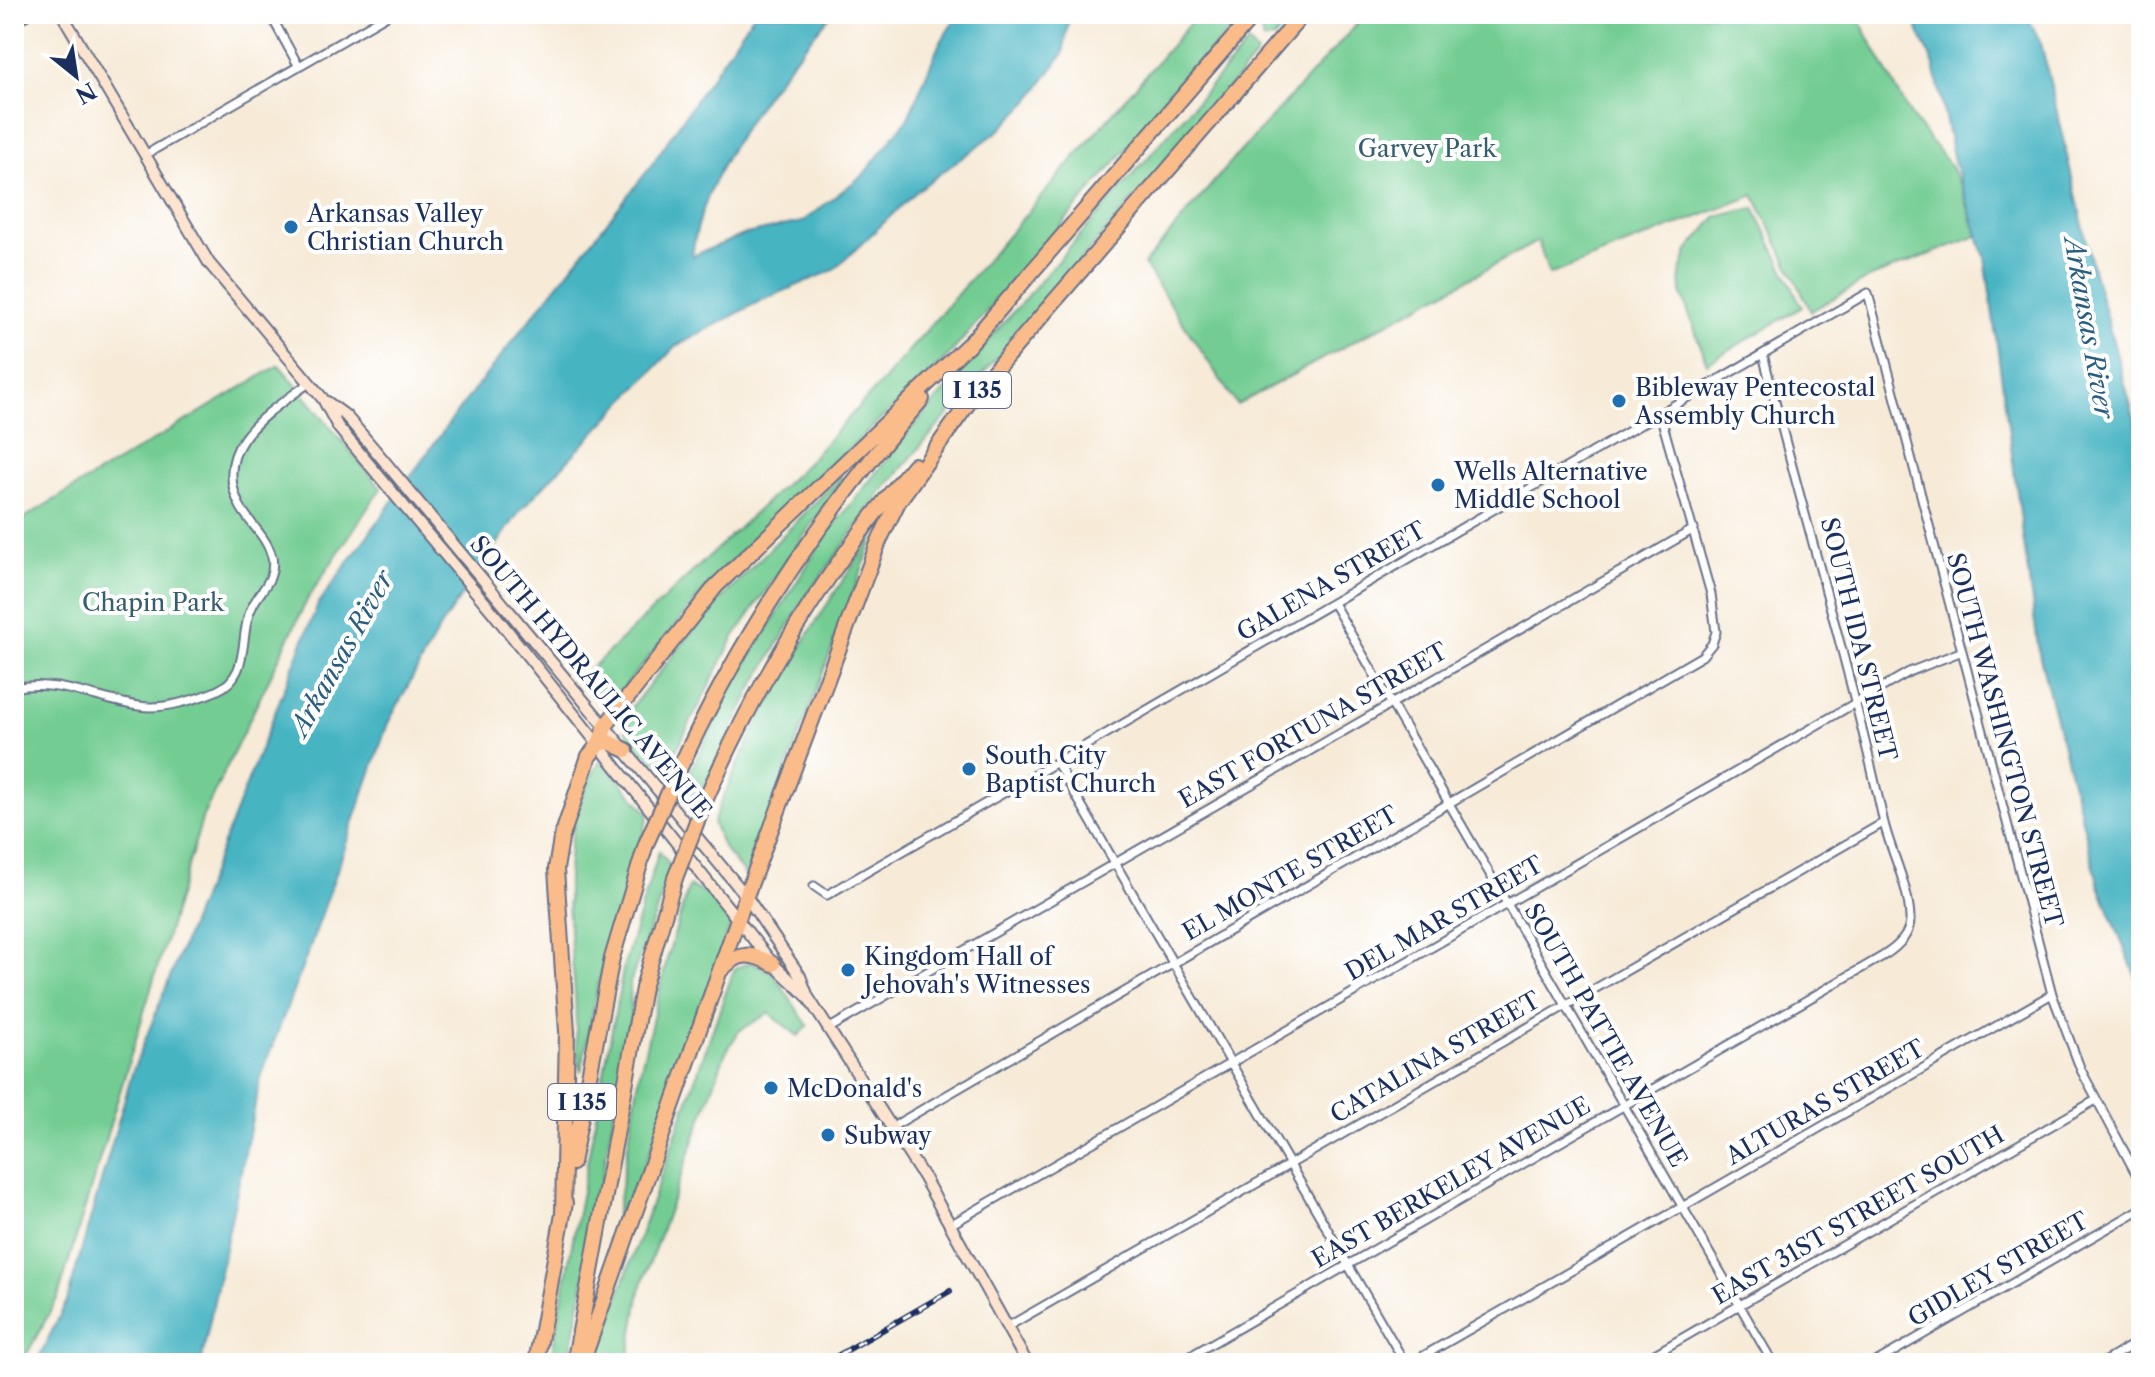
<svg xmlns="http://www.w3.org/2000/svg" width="2155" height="1377" font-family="'Libre Caslon Text',serif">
	<rect width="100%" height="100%" fill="#fff"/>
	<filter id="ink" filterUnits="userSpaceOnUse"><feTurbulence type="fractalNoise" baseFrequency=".0125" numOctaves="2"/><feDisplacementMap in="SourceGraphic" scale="16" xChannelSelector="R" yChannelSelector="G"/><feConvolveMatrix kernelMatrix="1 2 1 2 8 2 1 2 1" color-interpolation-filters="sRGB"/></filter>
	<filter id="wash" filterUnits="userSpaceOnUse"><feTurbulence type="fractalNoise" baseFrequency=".006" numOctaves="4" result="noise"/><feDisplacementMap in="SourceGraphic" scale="32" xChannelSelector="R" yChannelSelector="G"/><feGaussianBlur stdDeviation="1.8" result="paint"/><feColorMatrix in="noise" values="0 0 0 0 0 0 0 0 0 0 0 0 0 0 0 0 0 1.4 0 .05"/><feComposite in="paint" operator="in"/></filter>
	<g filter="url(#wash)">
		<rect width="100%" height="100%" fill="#f7ebd8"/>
		<path fill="#73cd93" stroke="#477e78" stroke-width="2" d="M1198,14H1243L950,354L741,551L702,593L616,697L599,698L581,678L806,464L882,382Z
			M1272,14H1295L1274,38L1264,41L1260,29Z
			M1366,14H1856L1911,116L1951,167L1962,188L1977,236L1871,277L1811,311L1754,195L1549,275L1538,241L1237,405L1144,264L1230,163Z
			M1248,43L1257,53L1252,61L884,489L804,600L750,692L698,800L684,784L732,686L824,538L911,429Z
			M1754,208L1802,307L1707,363L1681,292L1680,274L1688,251L1716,217Z
			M279,365L381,488L308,598L203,816L58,1297L22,1363H14V524Z
			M841,476L843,479L734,637L668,766C644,760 629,743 622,719L710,610Z
			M876,532L746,876L724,849L713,823C754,717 811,625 876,532Z
			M601,760L649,814L598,985L581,1072C574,1047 577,1018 575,993C569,916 554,829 601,760Z
			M659,851L672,868L630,983L631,1016L569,1363H550L624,965Z
			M689,886L715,898L733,918L607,1272L640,1072L667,959Z
			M752,962L773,973L808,1026L798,1036L769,1013L739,1031L725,1054L640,1290L628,1363H595L732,975L735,968Z"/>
		<path fill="#47b4c2" stroke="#317290" stroke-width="2" d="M754,14H832C776,78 702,169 692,256L746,234L802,222L863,175L908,118L939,45L958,14H1070L1063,54L1029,101L1001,129L918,190L834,270L760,301L676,346L520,511L440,627L388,723L316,931L261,1076L201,1363H36L67,1301L132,1073L318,604L460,408L648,170Z
			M1911,14H2026L2041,43L2094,273L2141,442V989L2099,886L2039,653L1985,257L1954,161L1934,65Z"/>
	</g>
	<g filter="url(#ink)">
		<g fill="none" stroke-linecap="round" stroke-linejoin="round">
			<defs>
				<path id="street" d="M270,14L298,65
					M145,155L389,14
					M1333,603L1773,1363
					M14,688C56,678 98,700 139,706C163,710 194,700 216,691C253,675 237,634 253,605C262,588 276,579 272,557C267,537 249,523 240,506C210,446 268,413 309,383
					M1057,763L1405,1363
					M814,886L827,895L1868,293L2052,994L2081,1070L2141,1183
					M828,1029L1694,529
					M892,1127L1702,656L1712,644L1716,632L1711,594L1660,414
					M950,1225L1909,672L1960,652
					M1007,1327L1883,823
					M1178,1363L1883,956C1896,948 1911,936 1910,918C1909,885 1890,851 1883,819C1849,662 1801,509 1763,354
					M1411,1363L2052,994
					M1639,1363L2096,1100
					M1874,1363L2141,1209
					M2102,1363L2141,1340"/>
				<path id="secondary" d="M62,14L209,263L323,399L338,427L491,610L773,964L808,997
					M14,21L26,14
					M327,402L346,416L380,456L746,896L800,976L808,997L924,1178L1027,1363"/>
				<path id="highway" d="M967,347L1254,14
					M974,394L1303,14
					M599,744L609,742L626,750
					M677,774C740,636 821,514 922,399
					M704,803C758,679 826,569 914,465
					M722,969C740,951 751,953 773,964
					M572,1163L612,958L646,844
					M563,1212L567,1032L556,869L561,839L589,756L599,744L606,725L716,586L973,340
					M575,1359L643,988L675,878
					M536,1363L565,1203
					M582,1363L746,896L879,541L898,502L979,388"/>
			</defs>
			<use href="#street" stroke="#687189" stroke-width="11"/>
			<use href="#secondary" stroke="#687189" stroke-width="14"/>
			<use href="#highway" stroke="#687189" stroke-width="18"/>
			<use href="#street" stroke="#fff" stroke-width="7"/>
			<use href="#secondary" stroke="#fde4d1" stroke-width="10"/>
			<use href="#highway" stroke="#fabc8b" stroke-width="14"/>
			<defs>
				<path id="rail" d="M825,1363L950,1291"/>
			</defs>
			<use href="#rail" stroke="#1b2f5e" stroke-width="6"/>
			<use href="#rail" stroke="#fff" stroke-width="3" stroke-dasharray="9" stroke-linecap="butt"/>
			<defs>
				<path id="highway-bridge" d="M646,844L677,774
					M675,878L704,803"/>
			</defs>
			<use href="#highway-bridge" stroke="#687189" stroke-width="18" stroke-linecap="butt"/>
			<use href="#highway-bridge" stroke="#fabc8b" stroke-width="14"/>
		</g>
	</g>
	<g fill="#1f6fb2" stroke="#fff" stroke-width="3">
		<circle cx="291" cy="227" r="8"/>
		<circle cx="1619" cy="401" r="8"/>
		<circle cx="1438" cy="485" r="8"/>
		<circle cx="969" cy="769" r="8"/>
		<circle cx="848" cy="970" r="8"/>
		<circle cx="771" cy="1088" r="8"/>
		<circle cx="828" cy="1135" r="8"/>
	</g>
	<g text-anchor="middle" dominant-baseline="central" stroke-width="8" stroke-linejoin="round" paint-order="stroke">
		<g fill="#fff" stroke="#5f6d8e" stroke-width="2">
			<rect x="943" y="372" width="68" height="36" rx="6"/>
			<rect x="548" y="1084" width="68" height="36" rx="6"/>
		</g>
		<g font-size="22" font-weight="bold" fill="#1b2f5e">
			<text x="977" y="390">I 135</text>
			<text x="582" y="1102">I 135</text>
		</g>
		<g font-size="24" fill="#355e6e" stroke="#fff">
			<text x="1427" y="148">Garvey Park</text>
			<text x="153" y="602">Chapin Park</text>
		</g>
		<g font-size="24" fill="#1b2f5e" stroke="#fff" text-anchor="start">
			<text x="307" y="213">Arkansas Valley<tspan x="307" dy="28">Christian Church</tspan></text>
			<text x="1635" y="387">Bibleway Pentecostal<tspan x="1635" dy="28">Assembly Church</tspan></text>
			<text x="1454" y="471">Wells Alternative<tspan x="1454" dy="28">Middle School</tspan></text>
			<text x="985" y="755">South City<tspan x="985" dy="28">Baptist Church</tspan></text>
			<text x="864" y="956">Kingdom Hall of<tspan x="864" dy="28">Jehovah's Witnesses</tspan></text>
			<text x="787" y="1088">McDonald's</text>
			<text x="844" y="1135">Subway</text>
		</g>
		<g font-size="24" fill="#1b2f5e" stroke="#fff">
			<text transform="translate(1331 581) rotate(-30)">GALENA STREET</text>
			<text transform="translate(1859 639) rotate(76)">SOUTH IDA STREET</text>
			<text transform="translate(591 677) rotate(50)">SOUTH HYDRAULIC AVENUE</text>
			<text transform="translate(1313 725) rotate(-30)">EAST FORTUNA STREET</text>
			<text transform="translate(2005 740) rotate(75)">SOUTH WASHINGTON STREET</text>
			<text transform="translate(1290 873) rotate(-30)">EL MONTE STREET</text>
			<text transform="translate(1444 918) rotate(-30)">DEL MAR STREET</text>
			<text transform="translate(1606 1035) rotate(60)">SOUTH PATTIE AVENUE</text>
			<text transform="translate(1435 1057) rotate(-30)">CATALINA STREET</text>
			<text transform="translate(1825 1102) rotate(-30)">ALTURAS STREET</text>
			<text transform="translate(1451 1182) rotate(-30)">EAST BERKELEY AVENUE</text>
			<text transform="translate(1858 1215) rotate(-30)">EAST 31ST STREET SOUTH</text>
			<text transform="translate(1998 1269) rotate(-30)">GIDLEY STREET</text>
		</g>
		<g font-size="26" font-style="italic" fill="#2a5e81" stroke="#fff">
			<text transform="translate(2089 328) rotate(80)">Arkansas River</text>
			<text transform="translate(342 653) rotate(-61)">Arkansas River</text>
		</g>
	</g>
	<rect width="2155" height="1377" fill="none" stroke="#fff" stroke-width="48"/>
	<g transform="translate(76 76) rotate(150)" stroke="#ffffff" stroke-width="6" paint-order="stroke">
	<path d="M0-6L14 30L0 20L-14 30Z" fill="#1b2f5e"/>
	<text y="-12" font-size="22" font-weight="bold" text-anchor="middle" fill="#1b2f5e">N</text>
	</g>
</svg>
